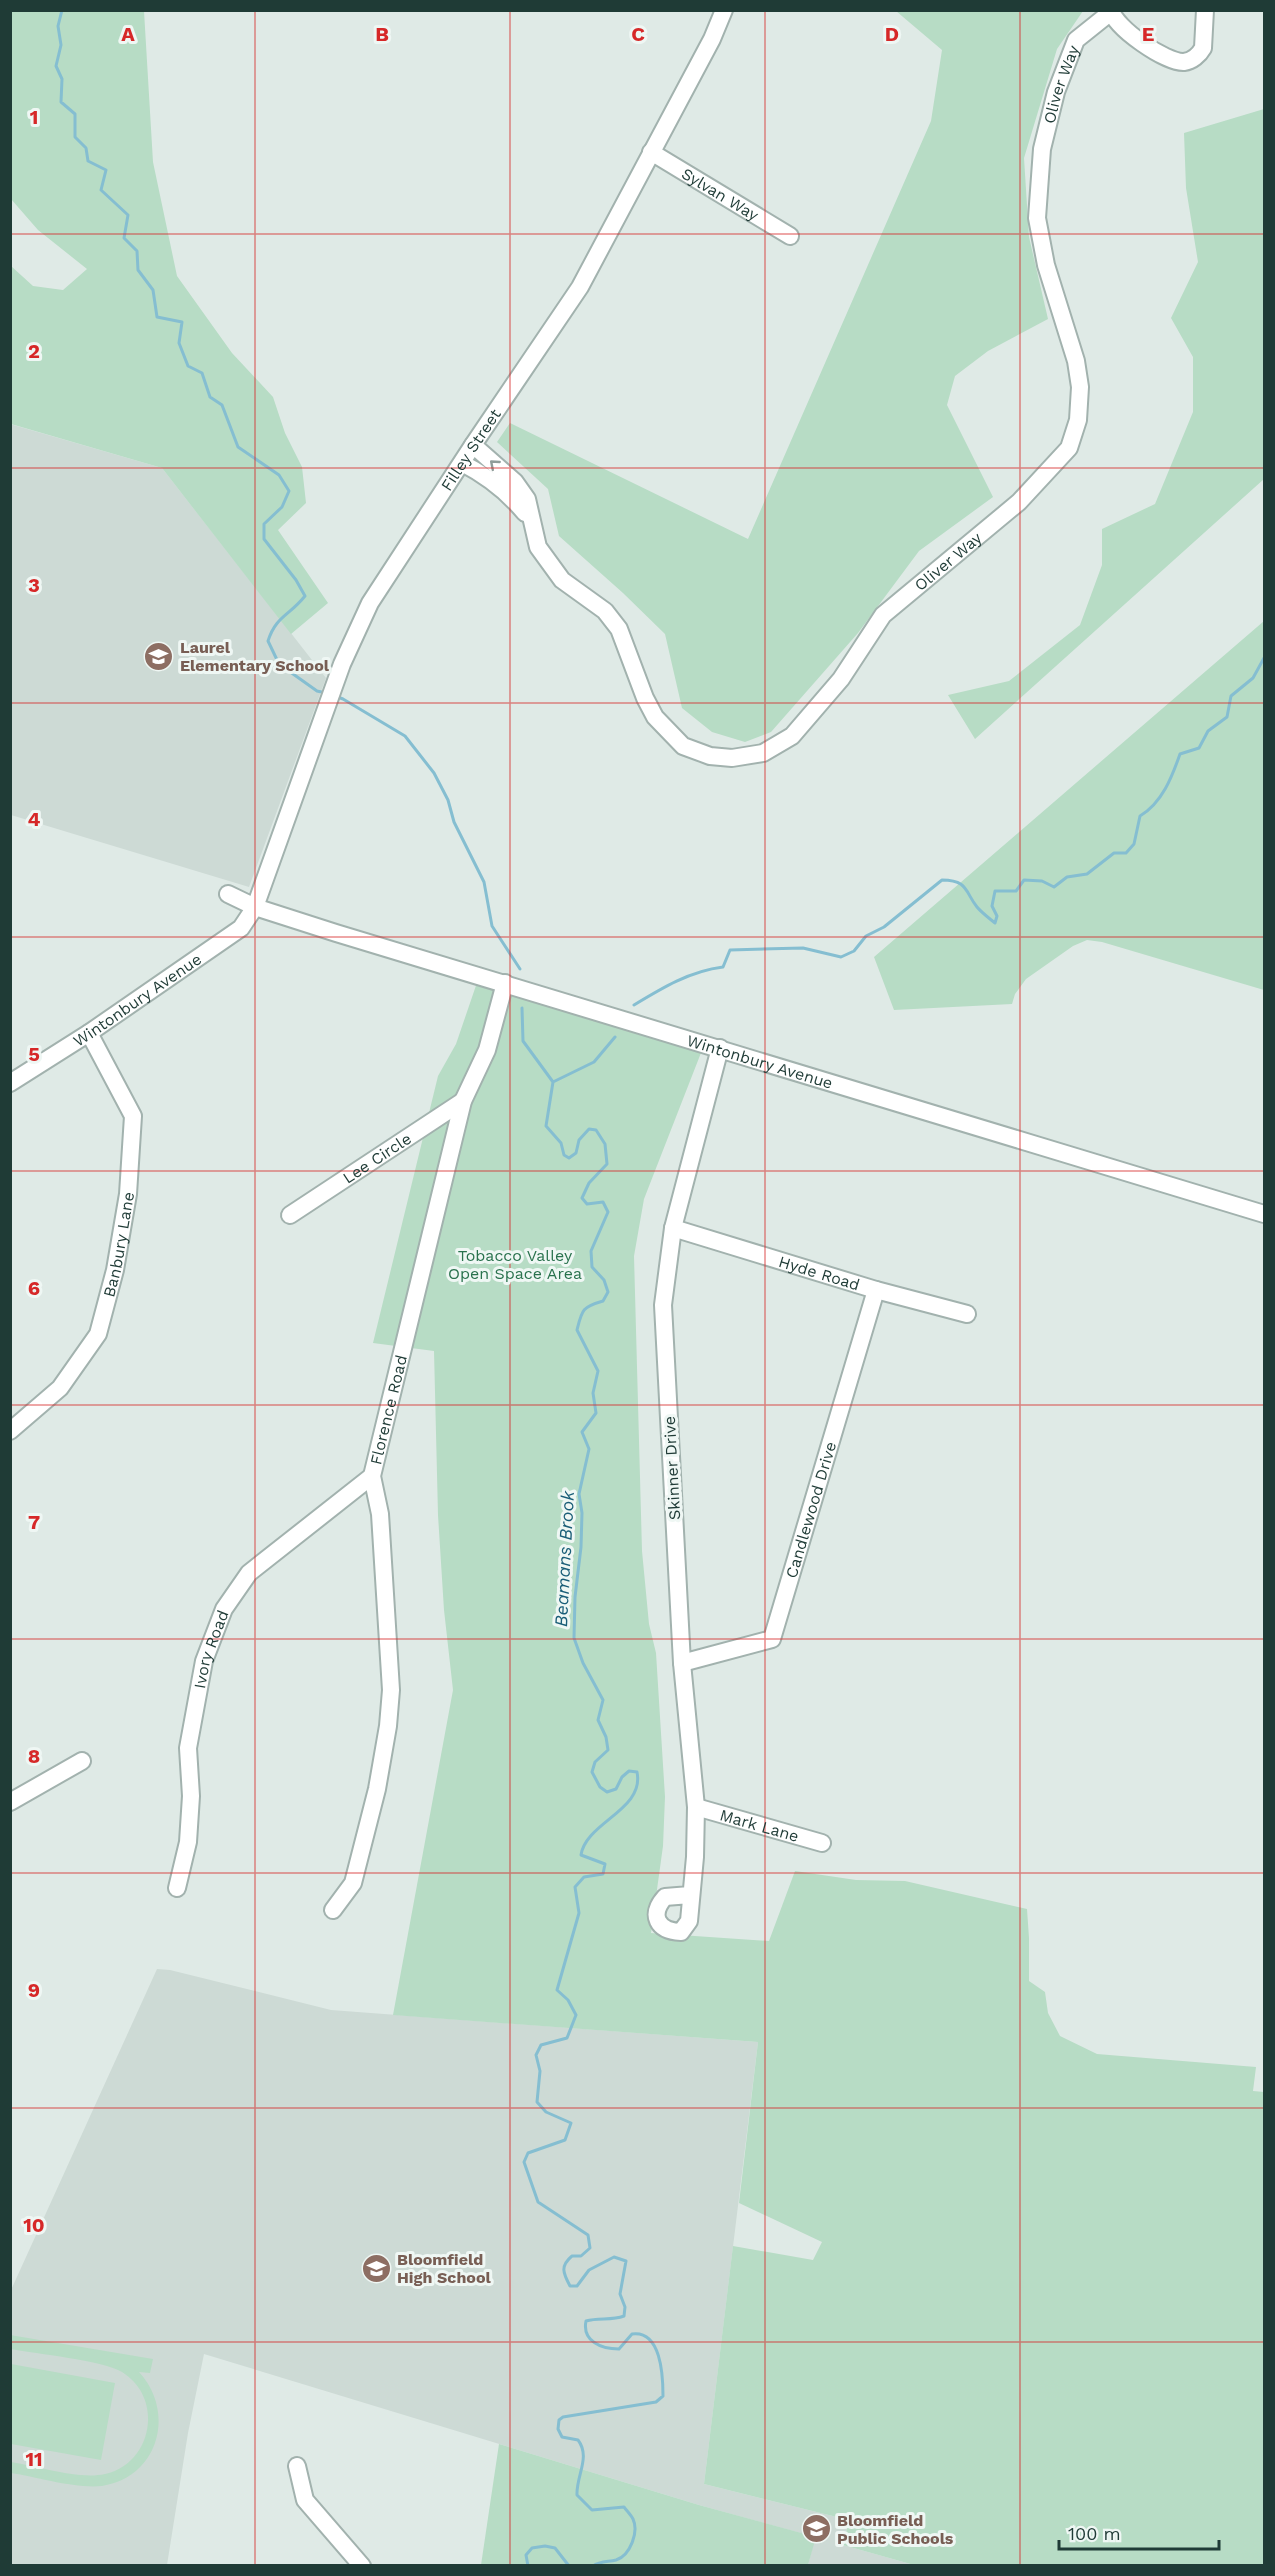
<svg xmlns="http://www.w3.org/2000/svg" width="1275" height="2576" font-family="'Work Sans',sans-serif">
	<rect width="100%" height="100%" fill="#dfeae6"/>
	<path fill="#cddad5" d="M10,424L162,468L326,678L249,887L11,815Z
		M157,1969L170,1970L331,2010L758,2042L704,2484L849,2520L843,2545L914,2565H808L815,2537L699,2505L204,2354L188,2433L167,2565L11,2566V2290Z"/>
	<path fill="#b7dcc5" d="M11,10L144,11L153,162L177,276L232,353L273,397L285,433L302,467L306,503L278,530L328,603L291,634L162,468L11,424V266L33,286L63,290L87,269L38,230L11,199Z
		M896,11H1083L1057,49L1024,158L1029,237L1048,319L988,351L955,376L947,405L993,497L919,551L858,633L771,732L745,742L712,732L682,708L665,634L623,593L559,536L548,489L497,442L510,423L748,539L931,121L942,50Z
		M1264,109V479L975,739L948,695L1009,681L1080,625L1102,565V529L1155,504L1193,412V357L1171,318L1198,262L1186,188L1184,133Z
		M1264,621V990L1102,942L1087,940L1073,946L1026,979L1015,994L1012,1004L894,1010L874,957Z
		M482,968L706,1040L644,1199L634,1256L642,1551L649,1624L656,1653L665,1797L663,1846L651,1933L769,1941L795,1871L856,1880L905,1881L1027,1909L1029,1938V1981L1045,1992L1048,2013L1060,2036L1097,2054L1256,2067L1253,2091L1264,2092V2565H914L843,2545L849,2520L704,2484L733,2246L813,2260L822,2242L739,2203L758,2042L393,2015L453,1690L444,1610L438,1515L434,1351L373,1343L438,1076L456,1044Z
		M10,2335L153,2359L150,2373L139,2372C176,2412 159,2477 102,2486C76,2489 37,2477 11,2473V2462C37,2466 79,2480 105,2474C153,2463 164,2398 122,2372C101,2360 37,2354 11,2349Z
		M11,2364L115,2383L101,2460L11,2444Z
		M499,2444L699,2505L816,2537L808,2565H481Z"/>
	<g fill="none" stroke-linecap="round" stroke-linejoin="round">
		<path stroke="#85bed1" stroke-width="3" d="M62,10L58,26L61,45L56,66L62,79L61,102L75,114V137L86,148L88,161L106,170L101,190L128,215L124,238L137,251L138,270L153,290L157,317L182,322L179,343L188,366L202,373L210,397L222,405L238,447L279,475L289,491L282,507L264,524V539L296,580L305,596C289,616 276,616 268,641L279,664L317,691L326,693
			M335,696L343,699L405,736L434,773L448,800L454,822L484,882L492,926L520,969
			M634,1005C662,988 690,971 723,967L730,950L803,948L841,957L854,951L866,936L884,927L942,880C968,880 965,892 977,907C982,913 989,918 995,923L997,916L992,906L995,891H1016L1024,880L1042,881L1054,887L1067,877L1087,874L1114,853H1126L1134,844L1140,816C1162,803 1172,777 1180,754L1199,748L1208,731L1227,717L1231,696L1253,678L1264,658
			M522,1008L523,1041L553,1082L546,1126L561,1143L564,1155L569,1158L576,1153L579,1140L589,1129L596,1130L605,1144L607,1164L589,1183L582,1198L587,1204L603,1202L608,1212L591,1251L592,1267L604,1280L608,1292L603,1301C582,1307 582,1310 577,1330L598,1371L593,1393L596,1413L582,1432L589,1449L579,1494L582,1513L581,1547L575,1597L574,1638L583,1663L603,1700L598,1720L606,1737L608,1750L595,1762L592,1772L600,1787L607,1792L616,1789L622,1777L629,1771L637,1772C645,1810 586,1822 581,1855L605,1864L603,1874L584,1877L575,1887L579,1913L557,1990L568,2000L576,2015L567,2038L541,2045L536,2055L540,2071L537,2102L546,2112L571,2123L565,2140L528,2153L524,2162L538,2202L588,2235L590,2248L581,2256H572C560,2266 563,2273 570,2286H577L589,2270L614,2257L626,2261L620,2294L625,2307L624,2316C611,2321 599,2317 586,2321C582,2341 601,2349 619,2349L632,2334C661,2330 663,2375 663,2396L656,2402L563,2417L559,2420L558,2429L562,2437L578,2440C591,2457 576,2476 577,2495L592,2510L624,2507C627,2511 631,2515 633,2519C639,2532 630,2556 616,2560C608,2562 600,2561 593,2566
			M553,1082L594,1062L615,1037
			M528,2566L526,2555L532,2548L545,2546L555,2548L569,2566"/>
		<defs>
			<g id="minor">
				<path d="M1111,10C1115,28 1166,63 1184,62C1192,61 1199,55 1203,48L1205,10"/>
				<path id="s1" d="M651,152L790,236"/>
				<path id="s2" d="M473,445L515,482L527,499L538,547L562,580L605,611L619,629L645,698L655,717L683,746L710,756L732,758L763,753L792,736L841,679L883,615L1019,502L1069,448L1078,420L1080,387L1076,361L1046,265L1037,218L1042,149L1056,92L1076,40L1111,12"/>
				<path d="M462,463C487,476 507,491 525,513"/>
				<path id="s3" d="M228,894L255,907L336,933L1264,1214"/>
				<path id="s4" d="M10,1083L89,1033L241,928L255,907L342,664L370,603L473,445L580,287L712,39L724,10"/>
				<path id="s5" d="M290,1215L463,1101"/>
				<path id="s6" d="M673,1228L876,1290L967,1314"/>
				<path id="s7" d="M10,1431L60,1388L98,1334L115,1270L128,1194L133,1116L89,1033"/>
				<path id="s8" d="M682,1663L772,1639L876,1290"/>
				<path d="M10,1802L82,1761"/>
				<path id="s9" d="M696,1807L822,1843"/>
				<path id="s10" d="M177,1888L188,1842L191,1796L188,1748L204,1661L224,1609L249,1573L372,1476"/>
				<path d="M690,1895L665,1897C649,1915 657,1931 681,1932L689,1921L695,1857L696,1807L682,1663L663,1305L673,1228L720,1048"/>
				<path id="s11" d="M333,1910L353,1883L377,1789L388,1726L391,1690L380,1514L372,1476L463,1101L487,1050L505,983"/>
				<path d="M297,2466L305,2500L362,2566"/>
			</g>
		</defs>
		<use href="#minor" stroke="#a2b2ae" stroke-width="20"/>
		<use href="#minor" stroke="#fff" stroke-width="16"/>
	</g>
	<defs><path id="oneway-chevron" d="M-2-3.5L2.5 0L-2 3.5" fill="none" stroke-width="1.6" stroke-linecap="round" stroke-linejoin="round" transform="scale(1.5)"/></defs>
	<use stroke="#8f9d9a" href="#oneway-chevron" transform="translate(494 464) rotate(-139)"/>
	<path fill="none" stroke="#d62828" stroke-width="1.5" stroke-opacity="0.55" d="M255,10V2566M510,10V2566M765,10V2566M1020,10V2566M10,234H1264M10,468H1264M10,703H1264M10,937H1264M10,1171H1264M10,1405H1264M10,1639H1264M10,1873H1264M10,2108H1264M10,2342H1264"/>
	<defs>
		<symbol id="school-disc" viewBox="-11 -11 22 22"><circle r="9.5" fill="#8d6e63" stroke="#eff7f4"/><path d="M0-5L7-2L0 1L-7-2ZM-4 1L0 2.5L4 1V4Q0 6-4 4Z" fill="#fff"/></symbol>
	</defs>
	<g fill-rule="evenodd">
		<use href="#school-disc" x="142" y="640" width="33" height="33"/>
		<use href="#school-disc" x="360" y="2252" width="33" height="33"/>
		<use href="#school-disc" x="800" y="2512" width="33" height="33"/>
	</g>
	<g text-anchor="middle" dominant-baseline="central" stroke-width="6" stroke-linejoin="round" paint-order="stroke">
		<g font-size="16" fill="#1f3b36" stroke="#eff7f4">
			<text stroke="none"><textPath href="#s2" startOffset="1270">Oliver Way</textPath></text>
			<text stroke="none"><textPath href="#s1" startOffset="81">Sylvan Way</textPath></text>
			<text stroke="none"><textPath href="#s4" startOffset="812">Filley Street</textPath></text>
			<text stroke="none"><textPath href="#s2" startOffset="730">Oliver Way</textPath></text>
			<text stroke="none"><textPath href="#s4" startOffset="152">Wintonbury Avenue</textPath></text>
			<text stroke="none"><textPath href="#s3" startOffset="558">Wintonbury Avenue</textPath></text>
			<text stroke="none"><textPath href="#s5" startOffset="104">Lee Circle</textPath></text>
			<text stroke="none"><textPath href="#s7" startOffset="224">Banbury Lane</textPath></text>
			<text stroke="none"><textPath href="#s6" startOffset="153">Hyde Road</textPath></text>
			<text stroke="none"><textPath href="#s11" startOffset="514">Florence Road</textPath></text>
			<text transform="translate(672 1468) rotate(-93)">Skinner Drive</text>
			<text stroke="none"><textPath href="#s8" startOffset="228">Candlewood Drive</textPath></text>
			<text stroke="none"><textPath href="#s10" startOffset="243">Ivory Road</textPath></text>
			<text stroke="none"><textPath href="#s9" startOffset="66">Mark Lane</textPath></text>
		</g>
		<g font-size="16" font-weight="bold" fill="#785e54" stroke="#eff7f4" text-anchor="start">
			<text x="180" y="647">Laurel<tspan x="180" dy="18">Elementary School</tspan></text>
			<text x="397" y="2259">Bloomfield<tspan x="397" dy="18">High School</tspan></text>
			<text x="837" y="2520">Bloomfield<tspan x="837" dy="18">Public Schools</tspan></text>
		</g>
		<g font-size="16" fill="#29724d" stroke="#eff7f4">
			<text x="515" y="1255">Tobacco Valley<tspan x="515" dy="18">Open Space Area</tspan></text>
		</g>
		<g font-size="18" font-style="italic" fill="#195d77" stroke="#eff7f4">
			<text transform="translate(564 1559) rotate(-87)">Beamans Brook</text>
		</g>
	</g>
	<g font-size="20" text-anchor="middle" font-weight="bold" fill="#d62828" stroke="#eff7f4" stroke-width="6" stroke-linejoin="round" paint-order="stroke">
		<text x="128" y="41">A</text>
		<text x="382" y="41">B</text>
		<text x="638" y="41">C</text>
		<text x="892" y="41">D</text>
		<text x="1148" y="41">E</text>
		<text x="34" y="124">1</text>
		<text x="34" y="358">2</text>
		<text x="34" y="592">3</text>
		<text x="34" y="826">4</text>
		<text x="34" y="1061">5</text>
		<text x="34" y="1295">6</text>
		<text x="34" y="1529">7</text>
		<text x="34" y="1763">8</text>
		<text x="34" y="1997">9</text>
		<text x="34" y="2232">10</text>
		<text x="34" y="2466">11</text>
	</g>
	<rect width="1275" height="2576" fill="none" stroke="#1f3b36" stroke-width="24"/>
	<path d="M1059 2540v9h160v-9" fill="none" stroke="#1f3b36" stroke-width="3"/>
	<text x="1068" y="2540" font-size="18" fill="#1f3b36" stroke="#eff7f4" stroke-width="4.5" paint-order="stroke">100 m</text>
</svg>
